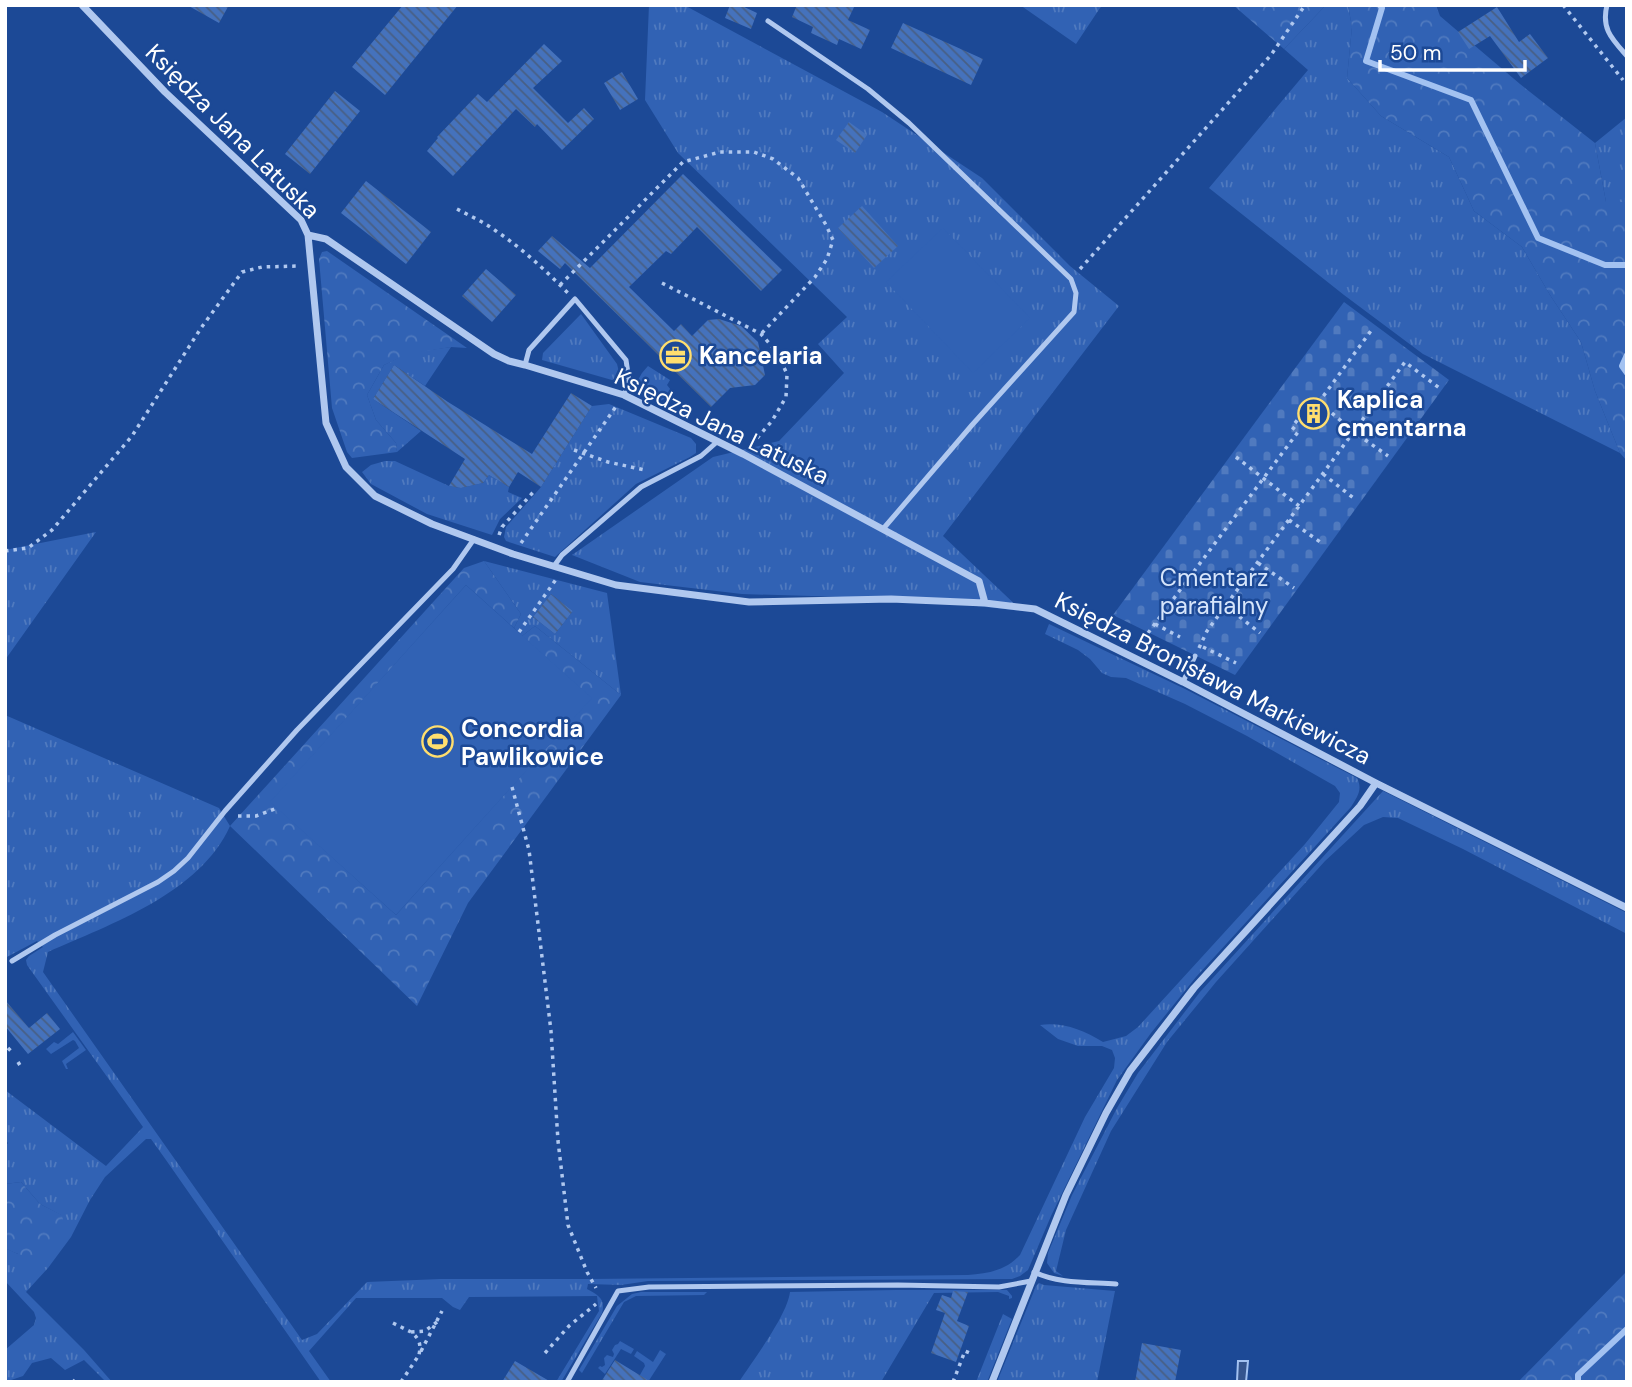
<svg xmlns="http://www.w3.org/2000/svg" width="1632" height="1387" font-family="'DM Sans',sans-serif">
	<defs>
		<pattern id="grass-tufts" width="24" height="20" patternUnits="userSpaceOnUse" patternTransform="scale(1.75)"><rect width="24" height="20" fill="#3162b4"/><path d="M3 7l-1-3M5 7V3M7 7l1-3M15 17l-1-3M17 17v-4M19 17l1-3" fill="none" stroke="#507abf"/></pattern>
		<pattern id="forest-crowns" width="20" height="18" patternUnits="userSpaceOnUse" patternTransform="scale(1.75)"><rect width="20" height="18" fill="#3162b4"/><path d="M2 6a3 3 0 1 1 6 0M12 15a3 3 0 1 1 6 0" fill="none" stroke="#507abf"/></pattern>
		<pattern id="cemetery-stones" width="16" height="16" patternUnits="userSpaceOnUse" patternTransform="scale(1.75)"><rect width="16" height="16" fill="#3162b4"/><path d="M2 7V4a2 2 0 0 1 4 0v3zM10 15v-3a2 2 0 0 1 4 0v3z" fill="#507abf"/></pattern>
		<pattern id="building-back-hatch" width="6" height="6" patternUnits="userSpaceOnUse" patternTransform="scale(1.75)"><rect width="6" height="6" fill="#4572bc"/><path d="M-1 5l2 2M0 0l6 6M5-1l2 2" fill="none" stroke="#485f84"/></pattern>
	</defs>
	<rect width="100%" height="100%" fill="#1c4996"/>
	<path fill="url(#grass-tufts)" fill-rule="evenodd" d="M649,5H684L882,112L982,178L1070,266L1119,306L943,536L1022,611L912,599L742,594L640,582L572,555L713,457L779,441L844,373L818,344L847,317L678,153L645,100Z
		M1020,5H1102L1076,44Z
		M1326,5H1348L1352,27L1347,78L1381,116L1449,157L1474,211L1522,247L1550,295L1581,342L1595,391L1620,453L1423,354L1344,295L1209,188L1308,70L1284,49Z
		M1627,117V202H1606L1595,143Z
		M581,314L617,364L619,372L618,378L612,380L542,360L543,353Z
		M451,347L425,386L394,365L373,399L421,431L397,452L396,443L376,420L367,395L384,365L408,353Z
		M648,366L670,380L667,385L674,394L660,401L638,380L642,373Z
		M609,404L691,438L696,444V453L690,457L636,484L555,557L506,541L504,537L506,527L541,487L592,406Z
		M385,461H395L449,486L461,488L483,483L489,475L509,487L508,492L522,498L500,519L492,535L427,514L371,484L362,472L371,465Z
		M96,532L5,660V550Z
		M484,561L607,593L621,695L535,626L522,636L514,628L521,614ZM551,594L573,611L555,634L533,617Z
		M1049,624L1185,689L1357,778C1363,790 1357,797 1351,807L1196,977L1151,1033L1117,1080L1051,1216L1028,1270L1020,1276L1012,1279L648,1281L621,1285L588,1284L587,1289C598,1295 606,1299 602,1313L561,1382H556L599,1311L597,1296L469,1297L460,1310L453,1307L442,1298H356L309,1351L331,1382H321L166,1160L151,1139H146L105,1177L90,1200L71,1237L48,1268L26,1292L84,1350L112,1382H106L84,1360L65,1370L51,1358L32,1363L23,1376L5,1382V1350L34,1325L36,1318L34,1312L5,1281V1248L18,1254L61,1215L40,1204L21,1182L5,1184V1146L8,1143L5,1140V1090L106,1166L143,1127L27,965L26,960L29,956L43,947L37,941L5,958V715L219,808L230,826C200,893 111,924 48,952L43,972L302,1340L317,1334L367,1282L441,1279H591L968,1275C989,1273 1005,1271 1020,1255L1085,1117L1114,1068L1115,1058L1112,1050L1102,1046H1078L1058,1039L1040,1025C1063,1022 1083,1030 1103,1042L1126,1036L1138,1027L1305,844L1339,802L1340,793L1335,786L1247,736L1185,704L1126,678L1111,677L1102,673L1090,659L1078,650L1045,634Z
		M1383,791L1627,913V934L1463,849L1398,818L1383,817L1364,825L1325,861L1216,982L1167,1042L1111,1131L1066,1230L1056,1271L1063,1276L1054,1273L1047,1263L1048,1253L1072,1195L1117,1108L1138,1073L1200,992Z
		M1039,1283L1044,1285L1115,1291L1097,1382H997L1036,1286Z
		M896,1290H1007L1012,1296V1298L1009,1299V1296L998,1292L934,1293L881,1382H739C753,1360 787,1316 790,1292Z
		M641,1292H707L704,1295L636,1296L624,1302L582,1373L579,1370L617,1306L632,1294Z
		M1003,1314L1012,1319L987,1382H976Z"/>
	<path fill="url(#forest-crowns)" d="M1233,5H1326L1284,49Z
		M1348,5H1436L1440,16L1474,45L1520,84L1595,143L1606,202H1627V461L1620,453L1595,391L1581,342L1550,295L1522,247L1474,211L1449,157L1381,116L1347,78L1352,27Z
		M327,251L467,348L451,347L408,354L384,365L367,395L376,420L396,443L397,452L352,458L347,452L332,408L319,259L322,252Z
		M484,561L521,614L514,628L466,585L271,802L396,915L591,698L522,636L535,626L621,695L468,903L417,1006L230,826L464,568Z
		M21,1182L40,1204L62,1215L64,1225C46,1254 41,1267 5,1248V1184Z
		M1627,1271V1382H1518Z"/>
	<path fill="url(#cemetery-stones)" d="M1344,302L1449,380L1235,675L1113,615Z"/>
	<path fill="#3162b4" d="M943,228L1030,318L973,373L886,282Z
		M466,585L592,698L396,915L270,802Z
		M73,1032L86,1050L66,1064L68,1069H66L62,1061L79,1048L75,1041L73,1040L51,1054L46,1049L54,1042L58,1044Z
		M620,1341L634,1349L631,1354L621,1349L605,1374L598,1368L600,1366L602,1367L605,1365L604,1358L607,1355L613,1357L614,1354L612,1350L615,1345L618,1344Z
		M660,1350L666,1354L648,1382H636L645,1366L644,1363L634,1356L637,1351L653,1362Z"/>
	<path fill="#35558e" stroke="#a3c2f1" stroke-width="2" d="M1238,1361H1248L1246,1382L1237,1381Z"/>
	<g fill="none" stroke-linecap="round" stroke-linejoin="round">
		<path stroke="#a3c2f1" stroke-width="6" d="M1380,5L1382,8L1366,61L1471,100L1538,238L1605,265H1627
			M1627,355L1622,366L1627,373
			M1578,1382V1375L1627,1329"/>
	</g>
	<path fill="url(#building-back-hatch)" d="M187,5H229L219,23Z
		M403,5H458L385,95L352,67Z
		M730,5H740L757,13L751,29L725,18Z
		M797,5H855L848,20L870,30L861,49L839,39L837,45L811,33L813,27L792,17Z
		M1497,7L1519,42L1530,34L1548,58L1521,78L1490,36L1469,49L1458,32Z
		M903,23L983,59L971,85L891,48Z
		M544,44L562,61L533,88L568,123L584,108L594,119L562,150L537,124L535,127L516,109L453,176L427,151L438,138L437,137L478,94L487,102Z
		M622,72L638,99L620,110L604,83Z
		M335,91L360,111L310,174L285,154Z
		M849,122L867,135L855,153L836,140Z
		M683,174L782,270L761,291L697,227L671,254L666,251L629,287L674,331L681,324L692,336L708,320L719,319L741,326L758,342L765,375L755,385L730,388L711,407L565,263L560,269L538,251L552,236L590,268Z
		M366,181L431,232L406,264L341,213Z
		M862,206L898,246L874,268L838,228Z
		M486,269L516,295L492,322L462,296Z
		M394,365L448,402L532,454L571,393L592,406L541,487L518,472L509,487L489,475L483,483L461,488L449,486L465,459L373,399Z
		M551,594L573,611L555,634L533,617Z
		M5,1000L29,1028L47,1013L60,1029L28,1054L5,1026Z
		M953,1291L968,1292L957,1321L969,1326L956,1362L931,1353L945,1313L936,1310L942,1295L951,1298Z
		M1142,1343L1181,1350L1175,1382H1135Z
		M615,1360L651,1382H601Z
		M515,1361L551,1382H502Z"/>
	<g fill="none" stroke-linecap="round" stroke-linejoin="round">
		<path stroke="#b0c8ef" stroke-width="3.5" stroke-dasharray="3.5 5" stroke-linecap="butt" d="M1563,5L1623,80
			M457,209C470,216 484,222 496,231C523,249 545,270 568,293
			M1080,269L1271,55L1305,5
			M662,283L761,334L777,352L787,374L786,397L772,421L751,445
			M560,285L683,162L720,152H754L773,159L798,178L826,225L833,240L827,259L815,277L761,334
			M1319,402L1354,432L1388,456
			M574,450L608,462L645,470
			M1236,457L1299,506
			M1323,474L1356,500
			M1289,520L1323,544
			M499,535L502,527L536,489
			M521,543L617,405
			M5,551L28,548L52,530L132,436L201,328L242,272L262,267L299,266
			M1258,563L1294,588
			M1226,606L1260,633
			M1155,624L1180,637
			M519,632L557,578
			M1148,633L1298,432L1292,427L1312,401L1319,402L1373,328
			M1203,647L1236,663
			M1199,648L1207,631L1405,362L1442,390
			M512,787L529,850L551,1031L558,1141L568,1225L587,1272L596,1288
			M238,816H256L277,808
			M8,1048L11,1051
			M18,1062L21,1067
			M437,1322L425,1331L411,1332C420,1339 421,1344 419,1355L442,1311
			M393,1323L411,1332
			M545,1353L569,1326L596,1304
			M73,1382L75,1380
			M401,1382L419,1355
			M953,1382L965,1351L972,1354
			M1118,1382H1119"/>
		<path stroke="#b0c8ef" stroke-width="5" d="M1607,5C1601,29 1612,39 1627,56
			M768,21L868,89L909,123L1071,279L1076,293L1074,312L972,425L883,529
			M525,365L529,350L575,299L626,360L629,380L624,395
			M554,566L562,555L641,487L701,456L718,441
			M1183,682L1195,656
			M12,961L55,935L158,882L174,871L188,858L225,811L297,730L453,569L474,539
			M1034,1272C1059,1284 1089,1282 1116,1284
			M567,1382L618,1291L649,1287L898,1285L999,1287L1031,1281"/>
		<path stroke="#b0c8ef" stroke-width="7" d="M82,5L165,92L301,220L308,235L326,423L346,467L375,496L432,524L513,554L616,585L749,602L891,599L985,603L1035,609L1183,682L1376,783L1627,908
			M308,235L326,239L494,354L509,361L525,365L624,395L743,454L979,581L985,603
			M992,1382L1066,1195L1106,1113L1130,1071L1194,988L1360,806L1376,783"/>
	</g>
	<defs>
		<symbol id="office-ring" viewBox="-11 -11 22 22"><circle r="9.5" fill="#1c4996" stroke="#ffde6e" stroke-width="1.5"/><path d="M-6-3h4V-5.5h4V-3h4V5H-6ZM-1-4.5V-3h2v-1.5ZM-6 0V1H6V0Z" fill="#ffde6e"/></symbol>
		<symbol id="building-ring" viewBox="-11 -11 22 22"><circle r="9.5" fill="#1c4996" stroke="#ffde6e" stroke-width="1.5"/><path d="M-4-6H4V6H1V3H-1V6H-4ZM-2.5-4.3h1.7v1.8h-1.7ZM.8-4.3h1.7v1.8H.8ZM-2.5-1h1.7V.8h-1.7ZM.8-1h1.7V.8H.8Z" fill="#ffde6e"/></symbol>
		<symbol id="stadium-ring" viewBox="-11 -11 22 22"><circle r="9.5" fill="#1c4996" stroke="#ffde6e" stroke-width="1.5"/><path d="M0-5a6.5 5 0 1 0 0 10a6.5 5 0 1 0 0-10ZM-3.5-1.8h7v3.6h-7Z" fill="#ffde6e"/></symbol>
	</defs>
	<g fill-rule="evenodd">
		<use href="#office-ring" x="658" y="338" width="35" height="35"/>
		<use href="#building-ring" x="1296" y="396" width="35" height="35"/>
		<use href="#stadium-ring" x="420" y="724" width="35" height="35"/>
	</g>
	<g text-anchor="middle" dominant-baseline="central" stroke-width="5" stroke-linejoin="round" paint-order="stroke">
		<g font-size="24" fill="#fff" stroke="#1c4996">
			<text transform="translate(233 131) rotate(45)">Księdza Jana Latuska</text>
			<text transform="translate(722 426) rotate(26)">Księdza Jana Latuska</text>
			<text transform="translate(1213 678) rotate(27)">Księdza Bronisława Markiewicza</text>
		</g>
		<g font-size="24" font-weight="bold" fill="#fff" stroke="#1c4996" text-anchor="start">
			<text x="699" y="355">Kancelaria</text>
			<text x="1337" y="399">Kaplica<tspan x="1337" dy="28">cmentarna</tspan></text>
			<text x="461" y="728">Concordia<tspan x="461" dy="28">Pawlikowice</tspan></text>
		</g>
		<g font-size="24" fill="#d6e5fb" stroke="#1c4996">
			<text x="1214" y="577">Cmentarz<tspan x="1214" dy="28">parafialny</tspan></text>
		</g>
	</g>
	<rect width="1632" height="1387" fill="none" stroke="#ffffff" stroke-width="14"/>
	<path d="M1380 60v10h145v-10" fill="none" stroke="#ffffff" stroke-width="3.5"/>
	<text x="1390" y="60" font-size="21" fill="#ffffff" stroke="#1c4996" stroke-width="5" paint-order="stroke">50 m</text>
</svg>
